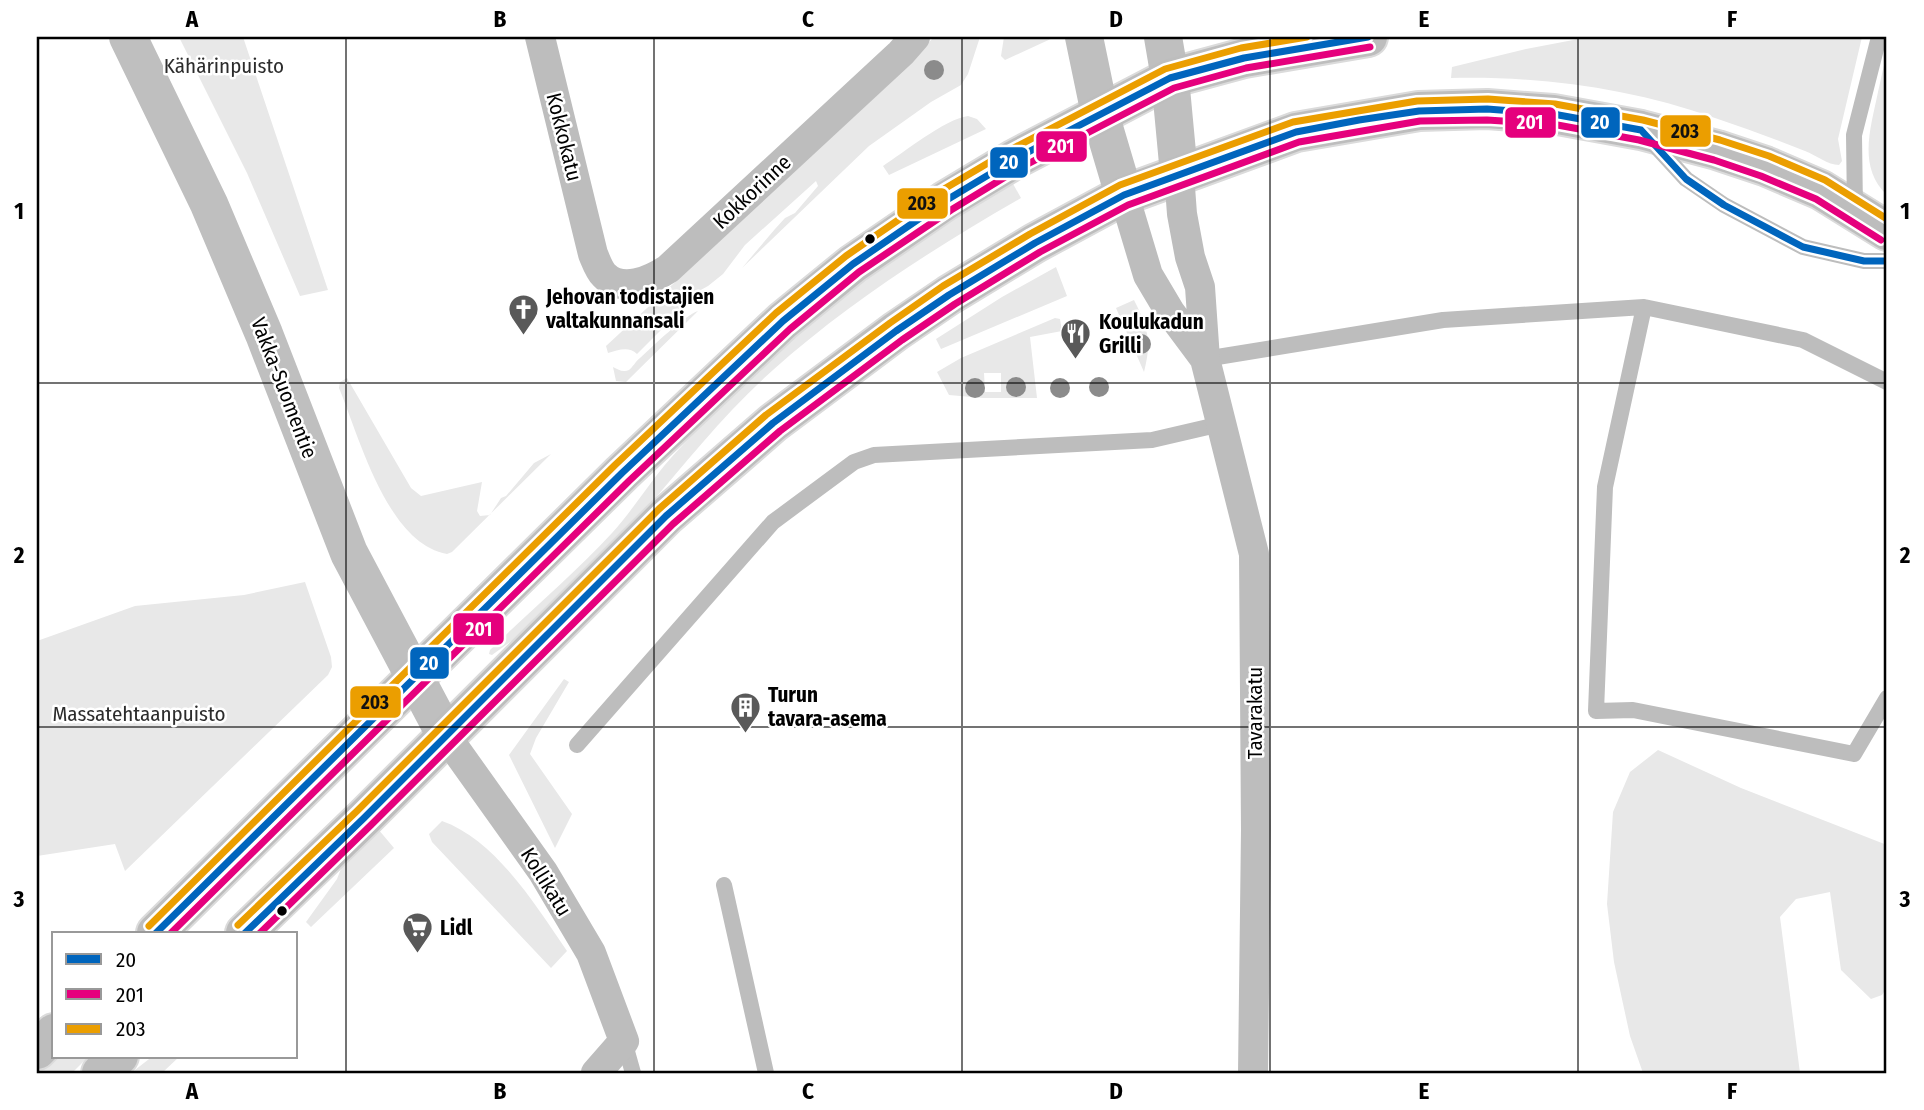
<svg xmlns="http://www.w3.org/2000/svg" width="1924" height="1110" font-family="'Fira Sans Condensed',sans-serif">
	<rect width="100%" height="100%" fill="#fff"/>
	<path fill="#e8e8e8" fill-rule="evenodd" d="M179,37H243L328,290L300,296L247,173Z
		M934,37H980L968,74L961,85L931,102L869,146L742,268L775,229L785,218L795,213L818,186L816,181L745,245L723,274L708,286L688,297L678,313L637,354C629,346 618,350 608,353L606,346L888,85Z
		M1004,37H1055L1005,60L1001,56Z
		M1589,37H1862L1838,139L1842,161L1839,165C1828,165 1816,155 1805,151C1775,139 1745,128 1715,118C1630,88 1541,76 1451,78L1452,67L1526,49Z
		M1887,55V195C1857,167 1871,127 1878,92C1881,79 1883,67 1887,55Z
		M968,116L977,119L986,129L889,175L883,166C903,153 945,119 968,116Z
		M1012,182L1021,198C934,248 848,303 773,370C720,417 678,473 631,526C597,565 555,601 517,637L492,655L489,654L490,650C530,611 574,574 612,533C631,512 646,488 664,466C688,438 715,412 741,386C823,306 915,241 1012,182Z
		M1056,267L1067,296L941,349L936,339L1002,297Z
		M1134,300C1148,328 1152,341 1144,372L1116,308Z
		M698,311L626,382L616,381L613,367C617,369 623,373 629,370C632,368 636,361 640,358C652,347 685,315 698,311Z
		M1055,318L1060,319L1062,331L1030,337L1037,398H983L949,395L937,372L961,358ZM984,373H1001V392H985Z
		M347,378L411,488L421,496L482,482L477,511L480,516L490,515L501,498L506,496L534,463L551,454L452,552L447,554C387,543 360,439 339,388L340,382Z
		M305,582L331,657L332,667L328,675L125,871L115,844L37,856V641L135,606L244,595Z
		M564,679L569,682L536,738L530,754L572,814L555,848L509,755Z
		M1658,750L1741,788L1887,845V987L1882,995L1871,999L1841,970L1830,892L1796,899L1780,917L1800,1073H1643L1630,1036L1614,962L1607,904L1613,812L1630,772Z
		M442,821C496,840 536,906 567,951L551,968L432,842L429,834Z
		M378,829L394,848L311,927L306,922L337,879L344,861Z
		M56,1056H89L72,1073H39Z
		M153,1056H180L162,1073H131Z"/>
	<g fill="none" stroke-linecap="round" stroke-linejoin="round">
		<defs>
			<path id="highway" d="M156,933L622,473L783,321L853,264L945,201L1015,159L1170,78L1244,58L1368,37
				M245,933L364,818L666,516L773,423L896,331L949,295L1035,243L1124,195L1296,132L1419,111L1487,109L1553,114L1641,130L1717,150L1765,166L1821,190L1887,231
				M37,1050L54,1033
				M101,1073L119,1056"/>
		</defs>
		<use href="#highway" stroke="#dbdbdb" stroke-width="42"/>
		<path stroke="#bdbdbd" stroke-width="16" d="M1652,142L1686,179L1724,205L1803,247L1864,261H1887
			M1855,210L1854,135L1879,37
			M1644,307L1605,487L1596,711L1633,710L1854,754L1887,698
			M1205,359L1443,320L1644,307L1803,340L1887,382
			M577,745L773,522L854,462L874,455L1152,440L1221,424
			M724,885L766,1073
			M624,1041L633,1073"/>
		<path stroke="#bdbdbd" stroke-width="30" d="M540,37L593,254C596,261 599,270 604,275C622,294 651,280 668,269L901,53L915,37
			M1179,174L1182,214L1190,257L1200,287L1205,359L1254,554L1256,830L1253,1073
			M1124,195L1148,275L1170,312L1205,359
			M446,736L543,872L591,953L624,1041L596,1073"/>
		<path stroke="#bfbfbf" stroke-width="38" d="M128,37L209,204L264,334L349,553L446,736
			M1084,37L1100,114L1124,195
			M1163,37L1170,78L1179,174"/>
		<use href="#highway" stroke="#bdbdbd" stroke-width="38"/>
		<defs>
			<path id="bus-1" d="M156,933L622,473L783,321L853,264L945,201L1015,159L1170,78L1244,58L1368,37
				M245,933L364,818L666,516L773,423L896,331L949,295L1035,243L1124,195L1296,132L1359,120L1419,111L1487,109L1553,114L1641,130L1686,179L1724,205L1803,247L1864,261H1887"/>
			<path id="bus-2" d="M171,933L629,481L790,329L859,272L951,210L1020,168L1174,88L1246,68L1370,47
				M260,933L371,825L673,524L780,431L902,340L955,304L1040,252L1128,205L1299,142L1420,121L1487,120L1552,124L1639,140L1714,160L1761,176L1816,199L1881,240"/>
			<path id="bus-3" d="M238,925L357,811L659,509L766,415L890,323L943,286L1030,234L1120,185L1293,122L1417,101L1488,99L1555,104L1643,120L1720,140L1769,156L1825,180L1887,219
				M149,926L615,465L776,313L846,256L939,192L1010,150L1165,69L1241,48L1307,37"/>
		</defs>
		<use href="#bus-1" stroke="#fff" stroke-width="12"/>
		<use href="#bus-2" stroke="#fff" stroke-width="12"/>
		<use href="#bus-3" stroke="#fff" stroke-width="12"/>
		<use href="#bus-1" stroke="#0065bd" stroke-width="7"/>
		<use href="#bus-2" stroke="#e5007d" stroke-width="7"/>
		<use href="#bus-3" stroke="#eb9e00" stroke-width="7"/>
	</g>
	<g fill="#8b8b8b">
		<circle cx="934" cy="70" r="10"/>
		<circle cx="1141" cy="344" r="10"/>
		<circle cx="1016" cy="387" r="10"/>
		<circle cx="1099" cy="387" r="10"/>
		<circle cx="975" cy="388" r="10"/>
		<circle cx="1060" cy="388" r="10"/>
	</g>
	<path fill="none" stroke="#000" stroke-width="2" stroke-opacity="0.55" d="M346,37V1073M654,37V1073M962,37V1073M1270,37V1073M1578,37V1073M37,383H1887M37,727H1887"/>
	<defs>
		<symbol id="church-pin" viewBox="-11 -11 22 30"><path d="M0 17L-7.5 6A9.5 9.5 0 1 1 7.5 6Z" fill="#595959" stroke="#fff"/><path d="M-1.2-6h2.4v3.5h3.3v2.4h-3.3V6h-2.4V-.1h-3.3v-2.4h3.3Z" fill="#fff"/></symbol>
		<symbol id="restaurant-pin" viewBox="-11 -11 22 30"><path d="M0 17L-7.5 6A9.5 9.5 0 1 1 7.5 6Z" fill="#595959" stroke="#fff"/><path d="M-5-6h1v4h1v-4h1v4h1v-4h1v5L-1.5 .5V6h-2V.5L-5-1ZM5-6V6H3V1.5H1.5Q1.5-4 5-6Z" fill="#fff"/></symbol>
		<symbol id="building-pin" viewBox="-11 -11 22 30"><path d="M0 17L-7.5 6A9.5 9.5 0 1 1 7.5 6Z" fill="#595959" stroke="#fff"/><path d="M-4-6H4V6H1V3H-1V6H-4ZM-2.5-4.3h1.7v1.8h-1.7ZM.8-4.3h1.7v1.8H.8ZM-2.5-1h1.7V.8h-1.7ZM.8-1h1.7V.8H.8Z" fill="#fff"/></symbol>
		<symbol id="supermarket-pin" viewBox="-11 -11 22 30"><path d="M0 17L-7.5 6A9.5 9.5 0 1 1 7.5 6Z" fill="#595959" stroke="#fff"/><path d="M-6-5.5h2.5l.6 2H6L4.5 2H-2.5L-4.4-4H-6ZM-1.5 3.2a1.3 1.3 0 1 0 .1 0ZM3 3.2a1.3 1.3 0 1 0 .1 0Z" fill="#fff"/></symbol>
	</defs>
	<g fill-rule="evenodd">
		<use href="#church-pin" x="506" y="292" width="35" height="47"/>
		<use href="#restaurant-pin" x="1058" y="316" width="35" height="47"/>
		<use href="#building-pin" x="728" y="690" width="35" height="47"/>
		<use href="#supermarket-pin" x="400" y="910" width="35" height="47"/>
	</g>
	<g fill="#000" stroke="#fff" stroke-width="2.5">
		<circle cx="870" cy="239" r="6"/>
		<circle cx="282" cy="911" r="6"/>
	</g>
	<g text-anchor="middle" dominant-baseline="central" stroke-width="5" stroke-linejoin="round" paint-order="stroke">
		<g font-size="21" fill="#2c2c2c" stroke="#fff">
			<text x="224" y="66">Kähärinpuisto</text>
			<text x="139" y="714">Massatehtaanpuisto</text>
		</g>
		<g font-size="21" fill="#000" stroke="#fff">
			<text transform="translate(564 137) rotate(76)">Kokkokatu</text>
			<text transform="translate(752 192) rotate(-43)">Kokkorinne</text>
			<text transform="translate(284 388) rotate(69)">Vakka-Suomentie</text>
			<text transform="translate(1255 713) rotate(-90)">Tavarakatu</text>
			<text transform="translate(546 882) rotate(58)">Kollikatu</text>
		</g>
		<g font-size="21" font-weight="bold" fill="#000" stroke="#fff" text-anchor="start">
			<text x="546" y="297">Jehovan todistajien<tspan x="546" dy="24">valtakunnansali</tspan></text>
			<text x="1099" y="322">Koulukadun<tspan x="1099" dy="24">Grilli</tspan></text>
			<text x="768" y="695">Turun<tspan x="768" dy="24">tavara-asema</tspan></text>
			<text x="440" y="928">Lidl</text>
		</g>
	</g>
	<g stroke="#fff" stroke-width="2.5">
		<rect x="1580" y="106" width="41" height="33" rx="7" fill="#0065bd"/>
		<rect x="1504" y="106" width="53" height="33" rx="7" fill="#e5007d"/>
		<rect x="1659" y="114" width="53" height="34" rx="7" fill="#eb9e00"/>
		<rect x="1035" y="130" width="53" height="33" rx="7" fill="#e5007d"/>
		<rect x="989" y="146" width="40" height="33" rx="7" fill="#0065bd"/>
		<rect x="896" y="187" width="53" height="33" rx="7" fill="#eb9e00"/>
		<rect x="452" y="612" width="53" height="34" rx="7" fill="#e5007d"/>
		<rect x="409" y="646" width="41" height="34" rx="7" fill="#0065bd"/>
		<rect x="349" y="685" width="53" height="34" rx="7" fill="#eb9e00"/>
	</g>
	<g font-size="19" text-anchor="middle" font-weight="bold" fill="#fff">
		<text x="1600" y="129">20</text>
		<text x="1530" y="129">201</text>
		<text x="1061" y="153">201</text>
		<text x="1009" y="169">20</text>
		<text x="479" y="636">201</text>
		<text x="429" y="670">20</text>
	</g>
	<g font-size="19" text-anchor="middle" font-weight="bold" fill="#111">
		<text x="1685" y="138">203</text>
		<text x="922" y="210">203</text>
		<text x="375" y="709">203</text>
	</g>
	<rect width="1924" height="1110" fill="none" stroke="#ffffff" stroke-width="77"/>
	<rect x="52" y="932" width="245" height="126" fill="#ffffff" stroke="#999999" stroke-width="2"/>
	<rect x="66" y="954" width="35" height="10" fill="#0065bd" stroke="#999999" stroke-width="2"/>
	<text x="116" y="967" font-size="21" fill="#000000">20</text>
	<rect x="66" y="989" width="35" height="10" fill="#e5007d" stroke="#999999" stroke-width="2"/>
	<text x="116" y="1002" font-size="21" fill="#000000">201</text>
	<rect x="66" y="1024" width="35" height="10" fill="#eb9e00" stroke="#999999" stroke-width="2"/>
	<text x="116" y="1036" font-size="21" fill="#000000">203</text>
	<rect x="38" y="38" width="1847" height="1034" fill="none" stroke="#000" stroke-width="2.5"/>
	<g font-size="23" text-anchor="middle" font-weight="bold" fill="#000">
		<text x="192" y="27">A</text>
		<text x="500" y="27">B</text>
		<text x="808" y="27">C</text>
		<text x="1116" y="27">D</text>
		<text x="1424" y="27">E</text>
		<text x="1732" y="27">F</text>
		<text x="19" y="219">1</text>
		<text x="1905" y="219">1</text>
		<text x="19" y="563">2</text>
		<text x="1905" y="563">2</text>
		<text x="19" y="907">3</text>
		<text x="1905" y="907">3</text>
		<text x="192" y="1099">A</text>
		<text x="500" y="1099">B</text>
		<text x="808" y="1099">C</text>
		<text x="1116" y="1099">D</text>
		<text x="1424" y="1099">E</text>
		<text x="1732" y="1099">F</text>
	</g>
</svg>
